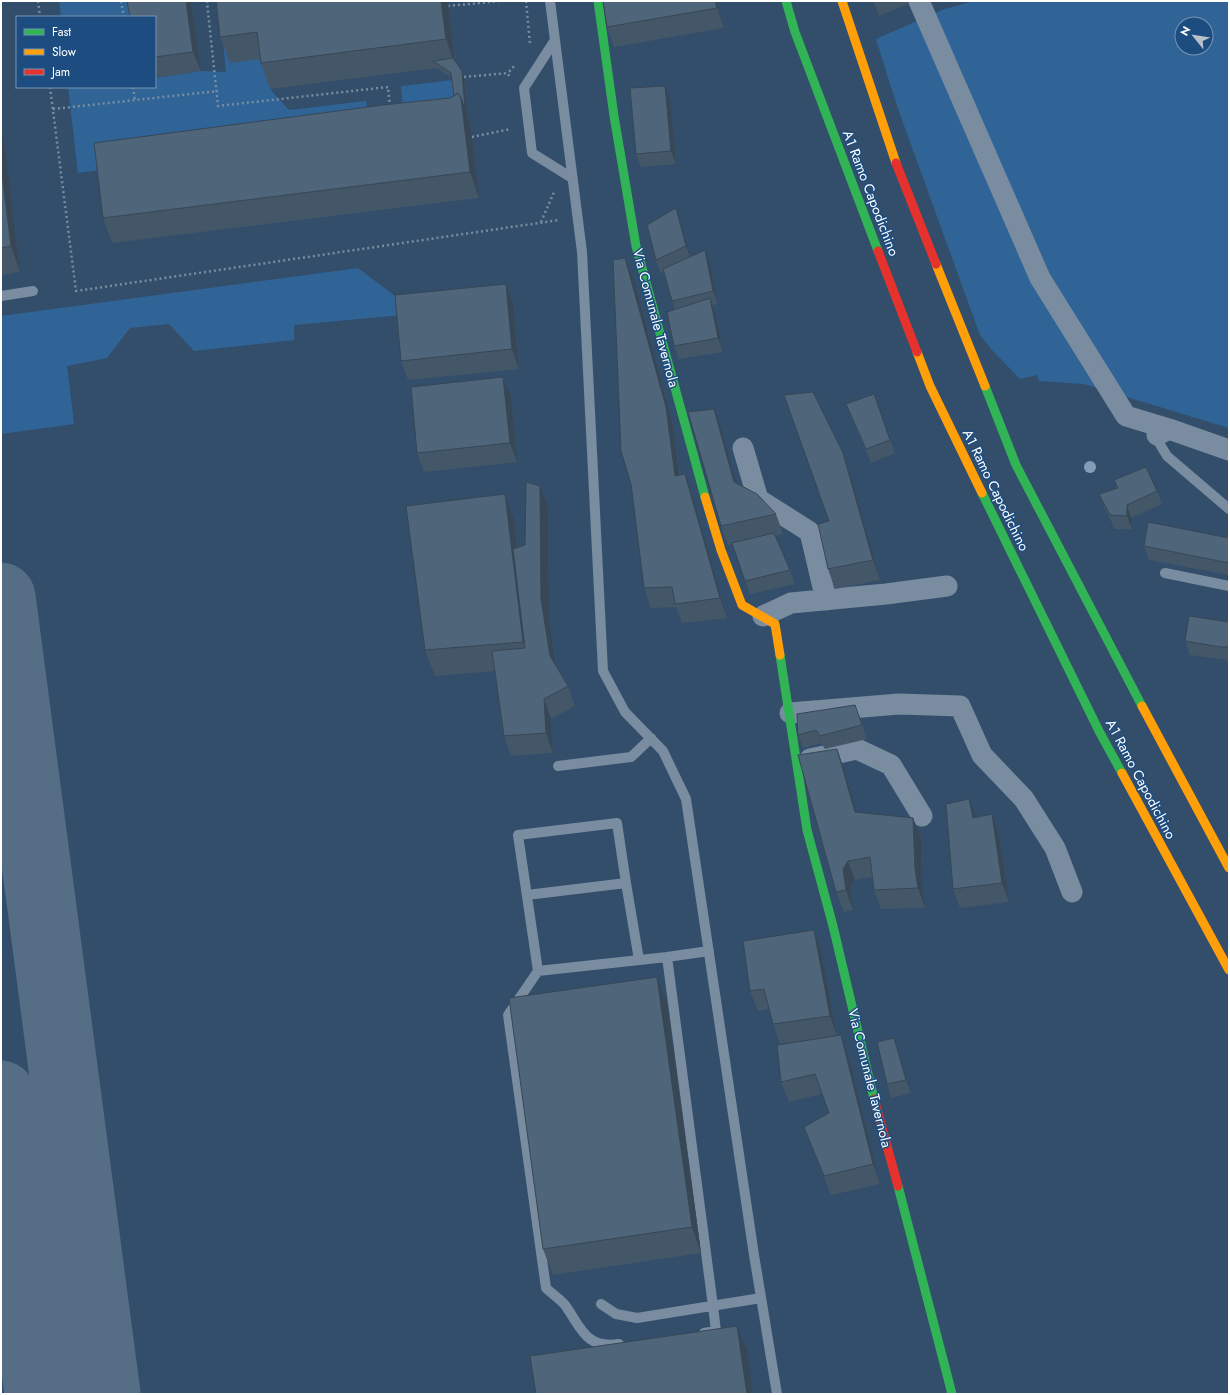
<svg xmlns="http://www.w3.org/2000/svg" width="1230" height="1395" font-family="Jost,sans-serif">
	<rect width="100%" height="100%" fill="#334e6a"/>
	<path fill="#306497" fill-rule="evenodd" d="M59,1H132L134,17H61Z
		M973,1H1229V428L1084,384L1039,381L1037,375L1020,379L993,351L980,335L897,106L876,39L942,10ZM1182,24H1206V48H1182Z
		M222,32L267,58L270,89L289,110L366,101L371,133L78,173L68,87H155V78L201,71L226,72Z
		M454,80L459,123L405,128L401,86Z
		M358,268L399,299L402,315L294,325V340L194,351L169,324L130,328L107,358L67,366L74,424L1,434V316Z"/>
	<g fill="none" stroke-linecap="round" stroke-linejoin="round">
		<path stroke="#566e85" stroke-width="69" d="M1,597L106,1394
			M1,1095L39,1394"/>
		<path stroke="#798ca0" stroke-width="2.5" stroke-dasharray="2 3" stroke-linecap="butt" d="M38,1L40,17
			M121,1L124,17
			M208,1L207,2L218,106L388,87L390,107
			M526,1L530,44
			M448,6L501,1
			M509,76L508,73L515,65
			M464,77L508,73
			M50,87L76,291L559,220
			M133,87L135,101
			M53,109L218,91
			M472,137L511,129
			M541,222L555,190"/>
		<path stroke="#798ca0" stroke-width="10" d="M550,1L582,252L603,671L625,712L663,751L686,799L754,1255L777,1394
			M555,40L524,88L532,153L572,178
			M1,296L33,291
			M1155,436L1167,456L1229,509
			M1165,573L1229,586
			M558,766L631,757L651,738
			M626,883L639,960
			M527,895L626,883L617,823L518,835L538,971L508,1015L546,1288C552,1294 560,1299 565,1305C581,1327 585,1349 619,1344
			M538,971L667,957
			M601,1304L616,1314L637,1318L761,1298
			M704,1333L716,1331L713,1306L667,957L709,951"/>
		<path stroke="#798ca0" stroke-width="21" d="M919,1L1040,278L1126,416L1169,429
			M1157,435L1169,429L1229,450
			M743,448L758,499L810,532L826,600
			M763,616L791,603L886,594L947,586
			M790,713L899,704L960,706L982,755L1024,799L1055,848L1072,892
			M810,759L857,749L891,765L922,816"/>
		<path stroke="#30b455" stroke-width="9" d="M598,1L614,116L636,246L705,497
			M786,1L795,32L878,251
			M985,386L1016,465L1142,706
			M982,493L1099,731L1122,773
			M780,655L807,830L833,926L874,1099
			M898,1186L952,1394"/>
		<path stroke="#ff9f0a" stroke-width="9" d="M842,1L896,163
			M936,264L985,386
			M917,352L930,386L982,493
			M705,497L721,550L742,605L775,624L780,655
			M1142,706L1229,868
			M1122,773L1229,970"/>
		<path stroke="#e5322d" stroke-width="9" d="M896,163L936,264
			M878,251L917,352
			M874,1099L898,1186"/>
	</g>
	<circle fill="#839db8" cx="1090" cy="467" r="6"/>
	<path fill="#445769" d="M127,1H191L201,71L155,78V17Z
		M216,1H448L455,61L462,71L464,77L467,115L470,123L479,198L112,243L103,218L450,98L454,96L452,78L436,68L270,89L261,63L260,59L230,63L220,37Z
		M603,1H716L724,28L614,47L607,27Z
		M873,1H907L908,4L879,16Z
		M665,86L670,100L676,164L641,167L636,154Z
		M1,117L20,272L1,275Z
		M680,221L690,257L710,264L718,304L713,305L715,312L723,352L679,359L674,346L675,310L664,272L661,274L656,260Z
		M625,258L633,277L673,426L680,475L692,494L727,618L682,623L676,607L651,608L644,588L631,484Z
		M506,284L513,304L519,369L408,380L401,361Z
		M503,377L511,397L517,462L424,472L417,453Z
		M874,394L895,453L871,463L851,417L846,404Z
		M721,428L736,483L776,514L783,534L775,536L790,570L795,584L750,594L732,544L728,545L721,526Z
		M843,453L850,473L880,580L835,589L828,569L829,521Z
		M1114,480L1157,491L1162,504L1131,518L1132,529H1115L1104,507L1099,494L1117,489Z
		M540,486L548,506L549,618L556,666L568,686L575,706L551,719L553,753L511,756L504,736L495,671L435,676L425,650L505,494L514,519L518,548L525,545Z
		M1229,538V575L1149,560L1144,546Z
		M1229,617V660L1190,655L1185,641L1229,622Z
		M855,705L867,739L825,749L821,743L803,748L798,735Z
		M837,749L844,769L856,812L913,818L921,838L922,888L925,908L881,909L874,890L872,877L855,880L850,889L853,910L844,912L836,892Z
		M969,799L976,817L992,814L999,834L1009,902L960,908L953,889Z
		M814,930L821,950L837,1036L780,1044L773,1024L769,1009L758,1011L750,991Z
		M657,977L667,1003L701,1253L553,1275L543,1249Z
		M841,1035L848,1055L880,1184L831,1195L811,1146L804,1127L829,1113L822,1094L789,1102L781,1082Z
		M899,1052L911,1093L891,1098L887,1084Z"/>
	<path fill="#374755" d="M186,1H191L201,71L193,52Z
		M441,1H448L455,65L446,39Z
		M715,1H716L724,28L717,8Z
		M462,71L464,77L467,115L470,123L479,198L470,172L461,98Z
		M665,86L670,100L676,164L671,151Z
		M1,117L20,272L11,246L1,166Z
		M676,208L680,221L691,259L686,246Z
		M705,250L710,264L718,304L713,291Z
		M625,258L633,277L673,426L682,496L675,476Z
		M506,284L513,304L519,369L512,349Z
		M710,298L715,312L723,352L718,338Z
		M503,377L511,397L517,462L510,443Z
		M714,409L721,428L741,501L734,482Z
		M843,453L850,473L880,580L873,560Z
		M685,474L692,494L727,618L720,598Z
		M540,486L548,506L549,618L557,676L550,656L541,599Z
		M505,494L514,519L532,668L523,642Z
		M1127,505L1131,518L1132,529L1127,516Z
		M544,699L551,719L553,753L546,733Z
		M837,749L844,769L862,832L855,812Z
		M969,799L977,818H973Z
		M992,814L999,834L1009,902L1002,883Z
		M913,818L921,838L922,888L925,908L918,888L915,869Z
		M848,861L855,880L850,889L853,910L846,890L843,869Z
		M814,930L821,950L837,1036L830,1016Z
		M657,977L667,1003L701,1253L692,1227Z
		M841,1035L848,1055L880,1184L873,1164Z
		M894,1038L899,1052L911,1093L906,1080Z
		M737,1326L747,1351L753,1394H747Z"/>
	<path fill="#4f657a" stroke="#374755" d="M127,1H186L193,52L155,57V17H130Z
		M216,1H441L446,39L261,63L257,32L220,37Z
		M603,1H715L717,8L607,27Z
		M453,58L462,71L465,109L461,98L458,93L454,96L451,73L433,61Z
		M665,86L671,151L636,154L630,88Z
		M458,93L461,98L470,172L103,218L94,143L383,105L450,98Z
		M1,166L11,246L1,248Z
		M676,208L686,246L656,260L647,225Z
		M705,250L713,291L672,301L663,269Z
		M625,258L666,407L675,476L685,474L720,598L675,604L672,587L644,588L631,484L621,451L613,260Z
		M506,284L512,349L401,361L395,295Z
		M710,298L718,338L674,346L667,312Z
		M503,377L510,443L417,453L411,387Z
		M813,392L843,453L873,560L828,569L818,524L829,521L784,395Z
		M874,394L890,440L866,449L846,404Z
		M714,409L734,482L757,494L776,514L721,526L688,412Z
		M1146,467L1157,491L1127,505V516L1110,515L1099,494L1118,488L1114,480Z
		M526,482L540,486L541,599L550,656L568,686L544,699L546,733L504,736L492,651L525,648L513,549L525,545Z
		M505,494L523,642L425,650L406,506Z
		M1148,522L1229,538V563L1144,546Z
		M774,533L790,570L745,581L732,543Z
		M1189,616L1229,622V617V647H1221L1185,641Z
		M855,705L862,725L820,736L816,730L798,735L797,714Z
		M837,749L855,812L913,818L915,869L918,888L874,890L870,857L848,861L843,869L846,890L836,892L798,755Z
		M969,799L973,818L992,814L1002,883L953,889L946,804Z
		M814,930L830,1016L773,1024L764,989L750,991L743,941Z
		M657,977L692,1227L543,1249L509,998Z
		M841,1035L873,1164L824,1176L804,1127L829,1113L815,1074L781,1082L777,1045Z
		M894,1038L906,1080L887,1084L877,1042Z
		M737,1326L747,1394H536L530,1356Z"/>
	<g text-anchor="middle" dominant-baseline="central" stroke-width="3" stroke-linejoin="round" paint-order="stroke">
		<g font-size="14" fill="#fff" stroke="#1d4d80">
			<text transform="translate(871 193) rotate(69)">A1 Ramo Capodichino</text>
			<text transform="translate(656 318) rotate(75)">Via Comunale Tavernola</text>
			<text transform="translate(996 490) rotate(64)">A1 Ramo Capodichino</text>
			<text transform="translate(1141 779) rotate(62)">A1 Ramo Capodichino</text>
			<text transform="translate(870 1078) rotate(76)">Via Comunale Tavernola</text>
		</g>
	</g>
	<rect width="1230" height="1395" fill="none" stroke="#ffffff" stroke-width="4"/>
	<rect x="16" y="16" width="140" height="72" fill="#1d4d80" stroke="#7794b3"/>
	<rect x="24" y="29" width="20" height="6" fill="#30b455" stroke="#7794b3"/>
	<text x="52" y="36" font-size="12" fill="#ffffff">Fast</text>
	<rect x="24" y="49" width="20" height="6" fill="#ff9f0a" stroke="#7794b3"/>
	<text x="52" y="56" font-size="12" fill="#ffffff">Slow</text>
	<rect x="24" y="69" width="20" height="6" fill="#e5322d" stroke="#7794b3"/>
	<text x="52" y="76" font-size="12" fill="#ffffff">Jam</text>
	<g transform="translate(1194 36) rotate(300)"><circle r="19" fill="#1d4d80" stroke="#7794b3"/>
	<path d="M0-3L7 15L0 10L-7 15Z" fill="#b8c1cb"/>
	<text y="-6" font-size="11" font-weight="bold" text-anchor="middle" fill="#ffffff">N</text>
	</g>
</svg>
